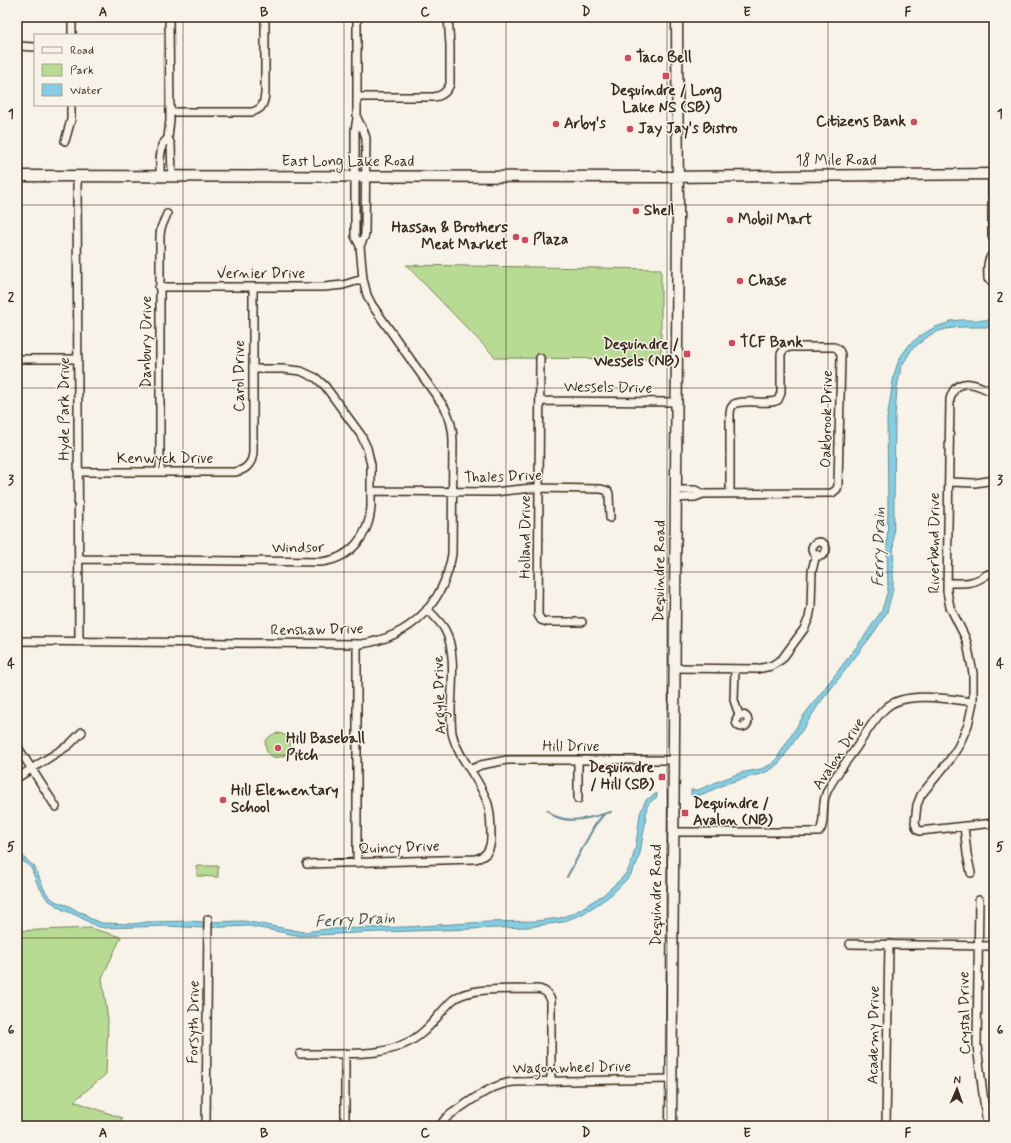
<svg xmlns="http://www.w3.org/2000/svg" width="1011" height="1143" font-family="Mynerve,sans-serif">
	<rect width="100%" height="100%" fill="#f7f3e8"/>
	<filter id="ink" filterUnits="userSpaceOnUse"><feTurbulence type="fractalNoise" baseFrequency=".025" numOctaves="2"/><feDisplacementMap in="SourceGraphic" scale="8" xChannelSelector="R" yChannelSelector="G"/><feConvolveMatrix kernelMatrix="1 2 1 2 8 2 1 2 1" color-interpolation-filters="sRGB"/></filter>
	<g filter="url(#ink)">
		<path fill="#b8db94" stroke="#7a8259" d="M406,265L661,269V359L496,358Z
			M279,733C291,737 291,740 290,752C282,757 281,758 271,757L267,752L265,742C269,736 272,734 279,733Z
			M196,866H218V877L197,876Z
			M90,928L121,937L102,978L108,1020L106,1074L74,1101L122,1118L120,1126H17V931Z"/>
		<path fill="#84cee4" stroke="#678c95" d="M962,320H994V327H961L946,329L939,331L930,335L912,349L901,367L897,388L895,417L893,589L887,612L875,631L837,681L819,704L807,723L780,762L772,769L764,773L728,783L705,793L700,795H691V790H698L719,781L740,773L761,769L774,763L804,715L864,637L882,610L888,590L887,547L888,510L887,419L894,375L897,365L901,356L910,344L920,336L935,327L948,323L950,321Z
			M657,793V797L649,803L647,807L645,824L640,853L637,863L630,876L612,894L601,902L584,913L563,922L528,927L355,933L301,936L249,926L203,928L167,926L104,928L96,926L76,915L63,910L47,899L38,885L31,868L20,859L18,856L17,853V843L24,858L34,866L45,891L50,897L55,901L69,906L79,912L84,913L89,918L102,923L133,924L147,922L189,921L203,922L244,921L304,932L328,929L405,927L486,922L536,921L560,918L574,913L603,895L621,879L627,872L631,864L636,845L640,814L643,806L646,800Z"/>
		<g fill="none" stroke-linecap="round" stroke-linejoin="round">
			<path stroke="#678c95" stroke-width="2" d="M547,810C550,812 553,816 557,817C574,824 595,816 611,812
				M567,877L595,825L604,814"/>
			<defs>
				<path id="minor" d="M72,35V17
					M17,46L35,47
					M357,97H434C442,96 447,92 450,84V45L448,17
					M170,112H252C263,109 264,103 265,93V17
					M357,118L364,132L366,138L365,235L360,246
					M168,138L170,120L169,17
					M65,141L71,120V105
					M992,174V236L994,240
					M77,176L79,642
					M160,176V159L162,145L168,138L171,145L172,176
					M994,253C986,259 988,270 988,279L994,282
					M159,287H324L343,285L363,279
					M540,358L538,615L541,620L547,622H582
					M17,359H78
					M988,390C973,383 956,377 950,399L947,591L950,607L965,637L967,643L973,673V702L968,725L958,747L949,761L921,795L917,805L915,823L917,829L920,831L994,823
					M540,401L676,402
					M78,472H235C246,470 252,464 253,453V287
					M160,472V235L161,228L167,214
					M949,482L975,483L994,480
					M676,490H695L703,494L832,493L837,489L838,485L841,355C840,351 838,348 834,347H790L784,349L781,354V393L778,400C766,406 747,398 734,404L731,408L730,413V494
					M371,491L494,492L532,488L601,489L608,491L609,494L610,518
					M676,498L695,497L703,494
					M812 549a7 7 0 1 1 14 0a7 7 0 1 1-14 0Z
					M79,559L321,562C350,559 369,536 371,507V465L367,448L361,435L325,386L316,378L301,371L283,369H253
					M947,583C965,583 972,585 988,574
					M17,641L361,644C411,637 444,603 452,554L453,441C453,429 450,418 445,408L372,305L367,295L363,279L360,246L355,236V130L357,118V17
					M357,645V863
					M674,668L757,669L771,666L782,659L804,629L809,618L811,607L812,571L816,554
					M735,669L734,700L739,715
					M736 721a6 6 0 1 1 12 0a6 6 0 1 1-12 0Z
					M17,746L56,807
					M470,770L481,765L507,760H674
					M17,778L69,745L82,732
					M578,799V760
					M964,826L967,854L971,873
					M673,832H819C826,824 821,805 826,794C831,780 847,761 856,748C865,735 874,718 887,707C907,691 949,699 973,702
					M307,864L475,859C487,857 491,848 491,837C491,826 491,814 488,804C480,778 458,759 452,733C451,725 451,717 451,708C452,686 456,649 445,630C441,622 434,616 427,609
					M979,900L977,1046L987,1126
					M850,944L994,946
					M300,1054C313,1054 326,1054 339,1054C361,1053 382,1054 402,1045C418,1039 429,1027 439,1015C444,1009 448,1004 454,999C472,986 515,990 537,989C545,990 548,993 551,1000V1081
					M206,1126L208,919
					M345,1126V1053
					M440,1126L445,1119L451,1114C469,1102 493,1083 514,1082L671,1079
					M886,1126L889,944"/>
				<path id="secondary" d="M17,176L663,177L994,174
					M671,1126L678,217L677,17"/>
			</defs>
			<use href="#minor" stroke="#3b2a1e" stroke-width="10"/>
			<use href="#secondary" stroke="#3b2a1e" stroke-width="13"/>
			<use href="#minor" stroke="#f7f3e8" stroke-width="7"/>
			<use href="#secondary" stroke="#f7f3e8" stroke-width="10"/>
		</g>
	</g>
	<path fill="none" stroke="#3b2a1e" stroke-width="1" stroke-opacity="0.55" d="M183,17V1126M344,17V1126M506,17V1126M667,17V1126M828,17V1126M17,205H994M17,388H994M17,572H994M17,755H994M17,938H994"/>
	<g fill="#d1495b" stroke="#f7f3e8" stroke-width="1.5">
		<circle cx="628" cy="58" r="4"/>
		<rect x="662" y="72" width="8" height="8" rx="2"/>
		<circle cx="914" cy="122" r="4"/>
		<circle cx="556" cy="124" r="4"/>
		<circle cx="630" cy="129" r="4"/>
		<circle cx="636" cy="211" r="4"/>
		<circle cx="730" cy="220" r="4"/>
		<circle cx="516" cy="237" r="4"/>
		<circle cx="525" cy="240" r="4"/>
		<circle cx="740" cy="281" r="4"/>
		<circle cx="732" cy="343" r="4"/>
		<rect x="683" y="350" width="8" height="8" rx="2"/>
		<circle cx="278" cy="748" r="4"/>
		<rect x="658" y="773" width="8" height="8" rx="2"/>
		<circle cx="223" cy="800" r="4"/>
		<rect x="681" y="809" width="8" height="8" rx="2"/>
	</g>
	<g text-anchor="middle" dominant-baseline="central" stroke-width="3" stroke-linejoin="round" paint-order="stroke">
		<g font-size="15" font-weight="bold" fill="#3b2a1e" stroke="#f7f3e8" text-anchor="start">
			<text x="636" y="58">Taco Bell</text>
			<text x="666" y="91" text-anchor="middle">Dequindre / Long<tspan x="666" dy="17">Lake NS (SB)</tspan></text>
			<text x="906" y="122" text-anchor="end">Citizens Bank</text>
			<text x="564" y="124">Arby's</text>
			<text x="638" y="129">Jay Jay's Bistro</text>
			<text x="644" y="211">Shell</text>
			<text x="738" y="220">Mobil Mart</text>
			<text x="508" y="228" text-anchor="end">Hassan &amp; Brothers<tspan x="508" dy="17">Meat Market</tspan></text>
			<text x="533" y="240">Plaza</text>
			<text x="748" y="281">Chase</text>
			<text x="740" y="343">TCF Bank</text>
			<text x="679" y="345" text-anchor="end">Dequindre /<tspan x="679" dy="17">Wessels (NB)</tspan></text>
			<text x="286" y="739">Hill Baseball<tspan x="286" dy="17">Pitch</tspan></text>
			<text x="654" y="768" text-anchor="end">Dequindre<tspan x="654" dy="17">/ Hill (SB)</tspan></text>
			<text x="231" y="791">Hill Elementary<tspan x="231" dy="17">School</tspan></text>
			<text x="693" y="804">Dequindre /<tspan x="693" dy="17">Avalon (NB)</tspan></text>
		</g>
		<g font-size="15" fill="#3b2a1e" stroke="#f7f3e8">
			<text x="836" y="161">18 Mile Road</text>
			<text x="348" y="162">East Long Lake Road</text>
			<text x="261" y="274">Vernier Drive</text>
			<text transform="translate(147 342) rotate(-90)">Danbury Drive</text>
			<text transform="translate(240 376) rotate(-90)">Carol Drive</text>
			<text transform="translate(608 388) rotate(1)">Wessels Drive</text>
			<text transform="translate(65 409) rotate(-90)">Hyde Park Drive</text>
			<text transform="translate(827 419) rotate(-89)">Oakbrook Drive</text>
			<text x="165" y="459">Kenwyck Drive</text>
			<text transform="translate(503 477) rotate(-2)">Thales Drive</text>
			<text transform="translate(526 537) rotate(-90)">Holland Drive</text>
			<text transform="translate(935 543) rotate(-90)">Riverbend Drive</text>
			<text transform="translate(298 548) rotate(-1)">Windsor</text>
			<text transform="translate(660 571) rotate(-89)">Dequindre Road</text>
			<text transform="translate(317 630) rotate(-1)">Renshaw Drive</text>
			<text transform="translate(440 695) rotate(-92)">Argyle Drive</text>
			<text x="571" y="747">Hill Drive</text>
			<text transform="translate(839 754) rotate(-57)">Avalon Drive</text>
			<text transform="translate(399 848) rotate(-2)">Quincy Drive</text>
			<text transform="translate(657 895) rotate(-90)">Dequindre Road</text>
			<text transform="translate(965 1013) rotate(-91)">Crystal Drive</text>
			<text transform="translate(194 1022) rotate(-89)">Forsyth Drive</text>
			<text transform="translate(874 1035) rotate(-89)">Academy Drive</text>
			<text transform="translate(572 1068) rotate(-1)">Wagonwheel Drive</text>
		</g>
		<g font-size="16" font-style="italic" fill="#4d5350" stroke="#f7f3e8">
			<text transform="translate(879 547) rotate(-89)">Ferry Drain</text>
			<text transform="translate(355 920) rotate(-3)">Ferry Drain</text>
		</g>
	</g>
	<rect width="1011" height="1143" fill="none" stroke="#f7f3e8" stroke-width="44"/>
	<rect x="34" y="34" width="130" height="72" fill="#f7f3e8" stroke="#aca397"/>
	<rect x="42" y="47" width="20" height="6" fill="#f7f3e8" stroke="#aca397"/>
	<text x="70" y="54" font-size="12" fill="#3b2a1e">Road</text>
	<rect x="42" y="64" width="20" height="12" fill="#b8db94" stroke="#aca397"/>
	<text x="70" y="74" font-size="12" fill="#3b2a1e">Park</text>
	<rect x="42" y="84" width="20" height="12" fill="#84cee4" stroke="#aca397"/>
	<text x="70" y="94" font-size="12" fill="#3b2a1e">Water</text>
	<g transform="translate(957 1089) rotate(2)" stroke="#f7f3e8" stroke-width="3" paint-order="stroke">
	<path d="M0-3L7 15L0 10L-7 15Z" fill="#3b2a1e"/>
	<text y="-6" font-size="11" font-weight="bold" text-anchor="middle" fill="#3b2a1e">N</text>
	</g>
	<rect x="22" y="22" width="967" height="1099" fill="none" stroke="#3b2a1e" stroke-width="1.5"/>
	<g font-size="13" text-anchor="middle" font-weight="bold" fill="#3b2a1e">
		<text x="103" y="16">A</text>
		<text x="264" y="16">B</text>
		<text x="425" y="16">C</text>
		<text x="586" y="16">D</text>
		<text x="747" y="16">E</text>
		<text x="908" y="16">F</text>
		<text x="11" y="118">1</text>
		<text x="1000" y="118">1</text>
		<text x="11" y="301">2</text>
		<text x="1000" y="301">2</text>
		<text x="11" y="484">3</text>
		<text x="1000" y="484">3</text>
		<text x="11" y="668">4</text>
		<text x="1000" y="668">4</text>
		<text x="11" y="851">5</text>
		<text x="1000" y="851">5</text>
		<text x="11" y="1034">6</text>
		<text x="1000" y="1034">6</text>
		<text x="103" y="1137">A</text>
		<text x="264" y="1137">B</text>
		<text x="425" y="1137">C</text>
		<text x="586" y="1137">D</text>
		<text x="747" y="1137">E</text>
		<text x="908" y="1137">F</text>
	</g>
</svg>
